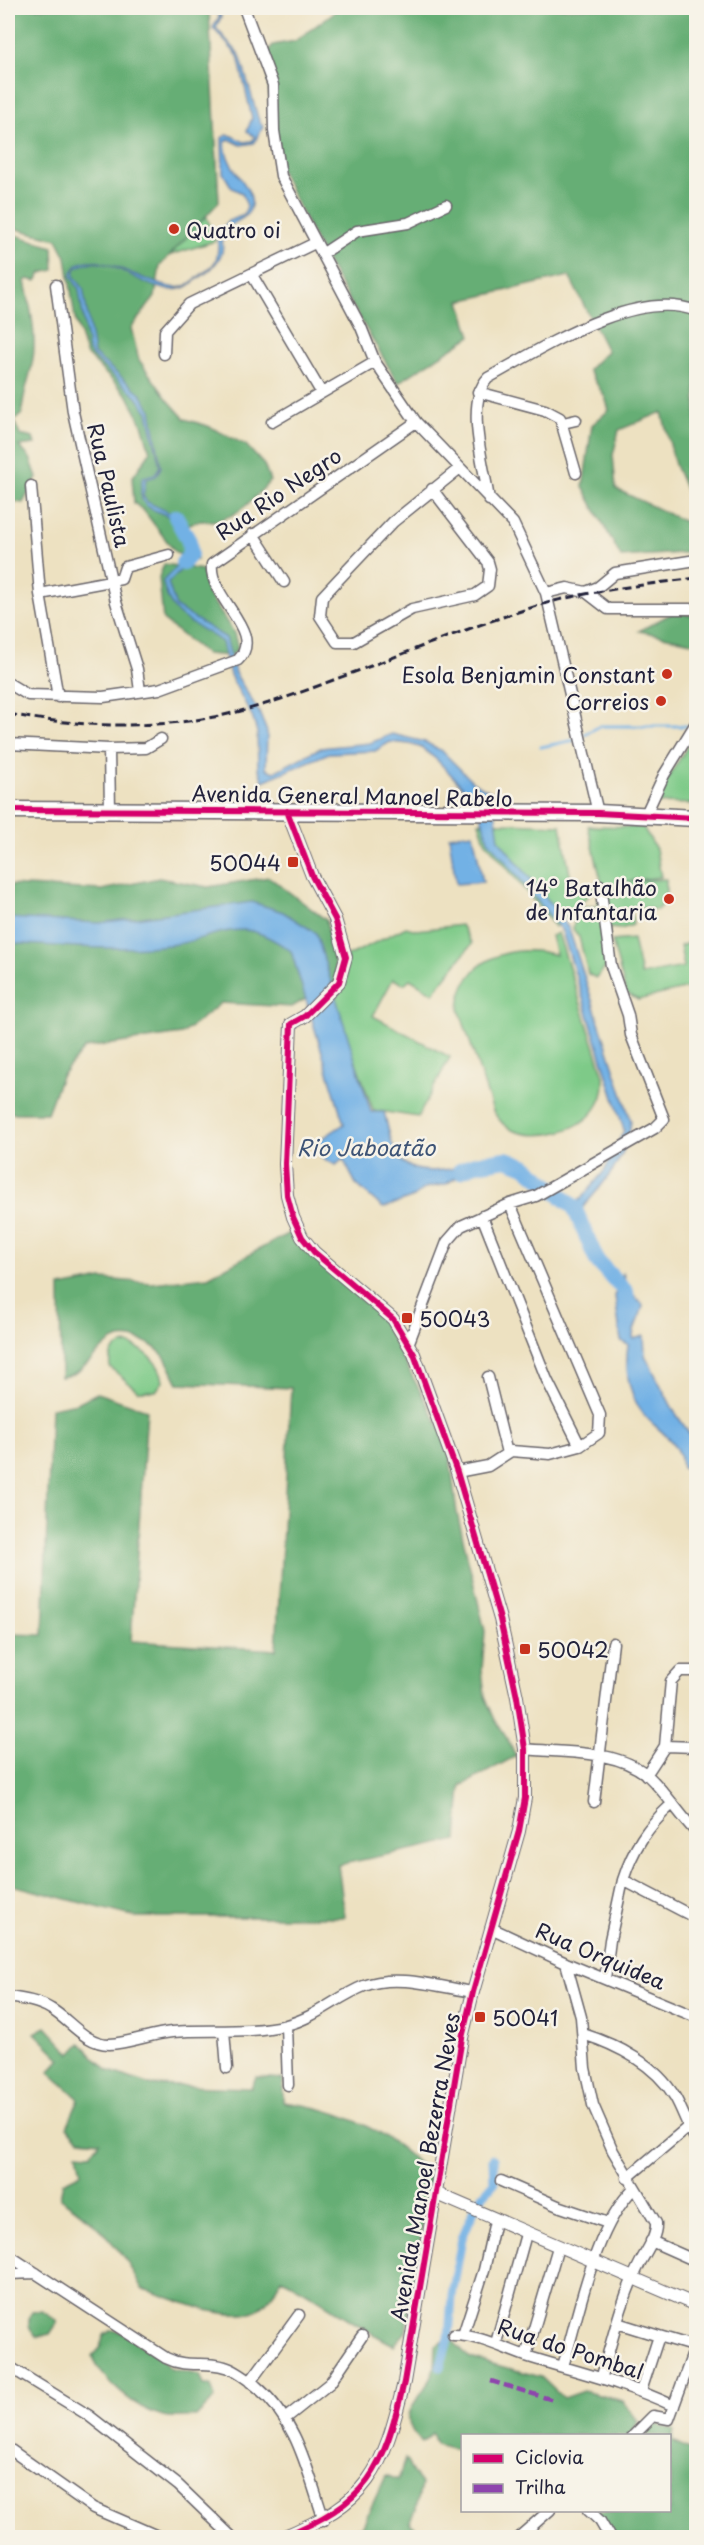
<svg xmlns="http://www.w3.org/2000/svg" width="704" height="2545" font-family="'Playpen Sans',sans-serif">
	<rect width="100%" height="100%" fill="#f7f3e8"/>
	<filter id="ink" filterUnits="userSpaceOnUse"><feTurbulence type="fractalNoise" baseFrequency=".0167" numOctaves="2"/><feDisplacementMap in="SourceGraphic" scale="12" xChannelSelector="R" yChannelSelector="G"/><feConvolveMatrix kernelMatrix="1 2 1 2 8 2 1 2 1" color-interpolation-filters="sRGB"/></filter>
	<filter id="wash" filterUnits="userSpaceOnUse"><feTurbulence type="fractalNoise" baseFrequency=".008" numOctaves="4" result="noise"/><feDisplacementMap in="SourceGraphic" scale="24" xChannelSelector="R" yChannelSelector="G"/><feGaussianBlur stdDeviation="1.35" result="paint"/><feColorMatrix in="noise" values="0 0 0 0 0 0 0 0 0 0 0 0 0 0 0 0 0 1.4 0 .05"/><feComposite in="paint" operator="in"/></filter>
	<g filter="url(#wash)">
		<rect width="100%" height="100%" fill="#ede1c1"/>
		<path fill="#7eca88" stroke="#507662" stroke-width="1.5" d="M200,196L215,241L149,262Z
			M696,732V804L653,803Z
			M479,822L561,825L573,891L602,884L588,826L643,827L656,849L661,877L622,882L666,879V901L657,910L635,906L631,910L633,925L621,929L609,928L607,966L596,978L588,974L579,937L573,929L575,918L585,907L596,906L598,911V898L601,896H620L619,892L601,884L555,927L485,841Z
			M461,925L472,944L433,993L410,979L404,984L393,979L373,1016L450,1057L418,1117L373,1110L336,1006L334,987L346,957L406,927L417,930Z
			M558,933L604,1076C604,1085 604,1095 599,1103C585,1131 540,1142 512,1130C503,1126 498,1119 493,1111L459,1009C462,958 513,942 556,955L551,936Z
			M633,939L641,975L684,967L680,946L691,942L696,958V986L638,1000L626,993L612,941Z
			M128,1344C144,1349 161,1363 163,1381L156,1391H138L110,1367C108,1354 115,1345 128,1344Z"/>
		<path fill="#66ae74" stroke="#446858" stroke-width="1.5" d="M8,8H209L219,202L160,266L155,297L131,328L139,360L168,400L185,419L208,426L246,445L264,465L270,481C256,496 240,516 218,520C205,523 202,518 187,525L197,560L176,553L144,511L134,503L132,478L150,452L142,424L128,396L86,354L75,319L66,257L57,239L8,227Z
			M340,8H696V501L690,500L675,465L662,412L619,430L613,455L616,489L696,527V552L621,557L583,487L592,425L609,410L605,397L588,370L607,351L569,276L460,301L471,336L398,383L322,254L277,163L265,55L273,45L295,41Z
			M13,234L53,247L54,270L41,273L36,281L28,279L25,281C30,306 38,338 32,364C29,382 22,395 22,414L14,421L20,435L33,438L35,444L19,446L30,458L37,477L23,503L8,501V240Z
			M164,564L203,570L207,592L234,633L238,648L231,656L206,654L163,620L159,577Z
			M674,612L696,616V643L639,631Z
			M269,877L326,920L338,980L292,1007L221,1003L182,1034L85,1048L61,1076L47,1113H8V885L102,890L159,878L208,887Z
			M291,1232L330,1272L380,1316L448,1443L457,1513L485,1631L482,1670L485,1696L495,1720L508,1740L516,1756L461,1786L457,1840L338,1865L345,1917H136L8,1884V1634L43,1635L51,1408L77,1403L97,1393L147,1410L131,1641L276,1650L291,1388L178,1383C173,1375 169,1362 163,1355C150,1341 125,1331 109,1343C92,1356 84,1374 61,1377L60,1287L102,1279L152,1283L208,1277Z
			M46,2027L71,2054L81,2043L107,2070L150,2085L251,2088L256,2077L283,2079V2102C339,2108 395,2133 430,2177L406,2332L394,2345C355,2326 321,2298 282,2279C276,2288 268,2304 259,2309C229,2326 174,2297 142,2289C123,2249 97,2222 60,2198L63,2182L81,2173L77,2153L91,2154L100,2141L79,2139L67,2127L79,2099L49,2072L61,2059L35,2033Z
			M42,2311L58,2322L50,2334L36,2337C29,2328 26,2323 32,2312Z
			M112,2330L121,2332L157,2356L171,2369L200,2375L204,2385H211L215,2398L196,2417C186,2416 173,2419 163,2416C136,2409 103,2382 92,2356L100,2347L104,2335Z
			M449,2337L470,2358L541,2377L563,2398L583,2391L623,2401L638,2421L631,2435L462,2436V2451L436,2444L432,2433L422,2442C391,2414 423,2399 433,2373C437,2366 435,2353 436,2345Z
			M657,2424L674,2430L672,2441L696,2452V2537H611L592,2511L670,2510V2436L645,2435Z
			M405,2459L421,2485L416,2510L410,2523L418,2531L408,2537H349L348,2529L362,2527L386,2475L398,2480Z"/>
		<path fill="#72b1e5" stroke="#4a6a90" stroke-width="1.5" d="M216,8H219L221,17L216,28L240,55L258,118L263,127L254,143L241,145L229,139L225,143C225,169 255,187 251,205C249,222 231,219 224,233C220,241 225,248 221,255C216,266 208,272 199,278C194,281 189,287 183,288C146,300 109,244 75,269L74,276L83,288L94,354L140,393L151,410L161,467L156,476L146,479L143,496L147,502L179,517L192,554L191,559L168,583L176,607L226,638L235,673L259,712L267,732L266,769L274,772L320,748L370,743L392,734L425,742L442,751L473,782L493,793L499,840L555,909L569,929L631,1121C628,1159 602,1185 578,1213L574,1207L605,1170L624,1130L562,931L488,840L477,802L437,760L422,748L410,744L390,742L375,751L329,753L263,781L258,767L257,732L252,716L230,675L222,642C194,621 170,621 163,581L185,558L184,543L176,520C151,506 135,511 143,477L155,474L160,466L148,412L137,397L92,356L88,349L79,289L71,276C82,234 153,294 183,287C188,286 194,280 198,277C220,262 218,259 218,235L228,221L244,215L247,206L242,193L232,188L223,173L222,138L228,134L244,142L252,141L255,137L247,131L252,118L238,56L213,28L219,17Z
			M473,833L483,882L456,884L449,836Z
			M252,902L283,912L316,933L371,1112H384C388,1125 390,1145 398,1156C414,1182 458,1167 481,1162L446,1184L425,1188L414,1197L383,1208L356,1184L343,1159L336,1165L320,1157V1140L344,1124L291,951C278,942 261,931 245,930C222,929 200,940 177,944C121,952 64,946 8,943V918L99,923Z
			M623,1273L627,1288L643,1305C641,1318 632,1327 633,1339L644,1336L645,1355L674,1411L696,1443V1480L690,1469L682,1468C679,1445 668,1437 652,1423C630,1404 624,1373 628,1345L621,1341L615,1296Z"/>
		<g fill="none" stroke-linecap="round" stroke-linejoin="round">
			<path stroke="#72b1e5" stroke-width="3" d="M585,734L600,726H686
				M541,747L575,740"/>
			<path stroke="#72b1e5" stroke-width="9" d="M440,2367L449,2337L452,2296L462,2238L478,2201L494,2183L493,2159"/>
			<path stroke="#72b1e5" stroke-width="16" d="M176,517L189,541L190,555L183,563
				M460,1171L475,1164L506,1159L525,1166L574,1207L597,1261L626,1292L628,1306"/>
		</g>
	</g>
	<g filter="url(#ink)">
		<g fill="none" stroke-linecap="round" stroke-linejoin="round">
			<defs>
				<path id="minor" d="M244,8L273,85L274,131L281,176L361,327L375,362L416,422L513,523L546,593L598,813
					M322,254L357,231L408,223L446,205
					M252,275L321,392
					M56,285L73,412L116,602L137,669L140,691
					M164,354L165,331L189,304L315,243
					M478,392L545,410L560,418L576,473
					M272,422L375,362
					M563,423L576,420
					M31,486L40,594L58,697
					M432,489L488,562L490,569L488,586L475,595L412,609L354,642H337L320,616L322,597L336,582L393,522L460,468
					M489,500C485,468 464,403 488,378C541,349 636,287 696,311
					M253,534L284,582
					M586,592L608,609H696
					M546,593L567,588L586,592L598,587L615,573L696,560
					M40,594L121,579L125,567L169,555
					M8,683L28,695L103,697L159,689L238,660C266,632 208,598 212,564L416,422
					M8,744L109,749
					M110,810L109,749L146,748L161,739
					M645,816L664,775L696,723
					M482,1216L547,1380L580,1446L599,1433L600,1415L510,1204
					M409,1342L447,1242L461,1226L510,1204L536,1196L655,1128L664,1119L631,1035L628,1015L611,966L600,885
					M488,1377L507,1453
					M457,1472L488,1466L511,1451L550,1454L580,1446
					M665,1746L696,1747
					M525,1749C563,1753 616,1749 647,1775C664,1790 680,1815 696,1832
					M646,1775L665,1746L671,1681L680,1671H696
					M594,1802L613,1643
					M671,1805C647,1827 633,1849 623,1880L696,1918
					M491,1928L566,1963L696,2017
					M566,1963L581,2017L585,2068L593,2105L613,2151L656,2223C657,2236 647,2250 641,2261C622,2297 613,2337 602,2376
					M605,1979L610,1940L623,1880
					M8,1997C22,1999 38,2001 51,2009C70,2020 85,2044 109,2044C130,2043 151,2034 172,2032C210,2029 249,2034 286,2025C315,2018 337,1997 364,1986C395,1973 440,1987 473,1992
					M286,2025L288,2085
					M224,2031L227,2068
					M583,2034C618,2045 656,2065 675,2097C683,2111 687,2126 696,2140
					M627,2178L688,2127
					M501,2181L558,2206L608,2223
					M651,2241L696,2261
					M8,2255L166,2358C188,2369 204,2360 225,2367C236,2370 247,2379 256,2386C298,2421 307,2470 324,2520
					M8,2274L36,2273
					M617,2323L659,2336
					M453,2335C481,2335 503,2349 529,2357C581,2373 623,2382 674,2406
					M463,2335L484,2270L495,2221
					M496,2343L526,2234
					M526,2356L558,2247
					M8,2366L88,2415L178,2485L233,2538
					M563,2366C580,2311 593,2230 634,2188
					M250,2382L299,2315
					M641,2391L659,2336L696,2347
					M286,2418L330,2383L362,2336
					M633,2436L653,2416L669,2419L696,2345
					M8,2448L93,2508L162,2538
					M588,2510L600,2521L610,2538
					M518,2538L550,2510"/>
				<path id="tertiary" d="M435,2193L696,2305
					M280,2538C369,2502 383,2472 404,2382L462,2038L473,1992L519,1831L525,1798V1749L517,1697L500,1619L457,1472L414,1354L393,1319L314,1252L302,1237L293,1217L287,1195L285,1164L291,1024L305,1016L339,982L346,957L335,919L312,876L287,811"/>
				<path id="primary" d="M8,810L598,813L696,818"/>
			</defs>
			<use href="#minor" stroke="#69656a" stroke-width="13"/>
			<use href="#tertiary" stroke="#69656a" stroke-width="14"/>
			<use href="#primary" stroke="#69656a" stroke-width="19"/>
			<use href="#minor" stroke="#fff" stroke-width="10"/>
			<use href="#tertiary" stroke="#fff" stroke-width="12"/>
			<use href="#primary" stroke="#fff" stroke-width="16"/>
			<path stroke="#22223b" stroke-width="3" stroke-dasharray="9 4.5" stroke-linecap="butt" d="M8,714C79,727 152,730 224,715C261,707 300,693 336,679C404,654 471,626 540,605C591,590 644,585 696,578"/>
			<path stroke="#8e44ad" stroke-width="4.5" stroke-dasharray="9 4.5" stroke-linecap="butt" d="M491,2381L553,2400"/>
			<defs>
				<path id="cycleway" d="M8,810L598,813L696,818
					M280,2538C369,2502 383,2472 404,2382L462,2038L473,1992L519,1831L525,1798V1749L517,1697L500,1619L457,1472L414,1354L393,1319L314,1252L302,1237L293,1217L287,1195L285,1164L291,1024L305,1016L339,982L346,957L335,919L312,876L287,811"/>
			</defs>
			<use href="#cycleway" stroke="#f7f3e8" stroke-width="10"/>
			<use href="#cycleway" stroke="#d6006c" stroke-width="6"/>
		</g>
	</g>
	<g fill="#c8321e" stroke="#f7f3e8" stroke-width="2">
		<circle cx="174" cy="229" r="6"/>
		<circle cx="667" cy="674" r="6"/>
		<circle cx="661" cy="701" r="6"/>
		<rect x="287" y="856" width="12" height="12" rx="3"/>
		<circle cx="669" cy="899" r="6"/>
		<rect x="401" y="1312" width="12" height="12" rx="3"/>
		<rect x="519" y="1643" width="12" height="12" rx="3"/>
		<rect x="474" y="2011" width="12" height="12" rx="3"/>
	</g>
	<g text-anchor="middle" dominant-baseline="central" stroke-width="5" stroke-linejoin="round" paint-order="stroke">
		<g font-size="21" fill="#22223b" stroke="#f7f3e8" text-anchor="start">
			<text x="186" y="229">Quatro oi</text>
			<text x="655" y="674" text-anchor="end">Esola Benjamin Constant</text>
			<text x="649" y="701" text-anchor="end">Correios</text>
			<text x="281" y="862" text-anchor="end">50044</text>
			<text x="657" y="887" text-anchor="end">14° Batalhão<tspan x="657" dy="24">de Infantaria</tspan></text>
			<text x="419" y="1318">50043</text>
			<text x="537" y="1649">50042</text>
			<text x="492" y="2017">50041</text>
		</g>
		<g font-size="21" fill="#22223b" stroke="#f7f3e8">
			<text transform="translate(110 485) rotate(77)">Rua Paulista</text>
			<text transform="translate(278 493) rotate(-34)">Rua Rio Negro</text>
			<text transform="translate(352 795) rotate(1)">Avenida General Manoel Rabelo</text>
			<text transform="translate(601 1955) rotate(23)">Rua Orquidea</text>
			<text transform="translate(424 2167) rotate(-80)">Avenida Manoel Bezerra Neves</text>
			<text transform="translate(571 2348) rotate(18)">Rua do Pombal</text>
		</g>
		<g font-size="22" font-style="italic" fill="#3e5476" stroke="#f7f3e8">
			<text x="366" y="1146">Rio Jaboatão</text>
		</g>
	</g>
	<rect width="704" height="2545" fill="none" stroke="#f7f3e8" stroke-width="30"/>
	<rect x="461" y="2434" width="210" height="78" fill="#f7f3e8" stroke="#a29fa3" stroke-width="1.5"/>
	<rect x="473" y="2454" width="30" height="9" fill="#d6006c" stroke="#a29fa3" stroke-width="1.5"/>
	<text x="515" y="2464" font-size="18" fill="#22223b">Ciclovia</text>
	<rect x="473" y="2484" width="30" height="9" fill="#8e44ad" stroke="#a29fa3" stroke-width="1.5"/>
	<text x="515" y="2494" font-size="18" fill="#22223b">Trilha</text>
</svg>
